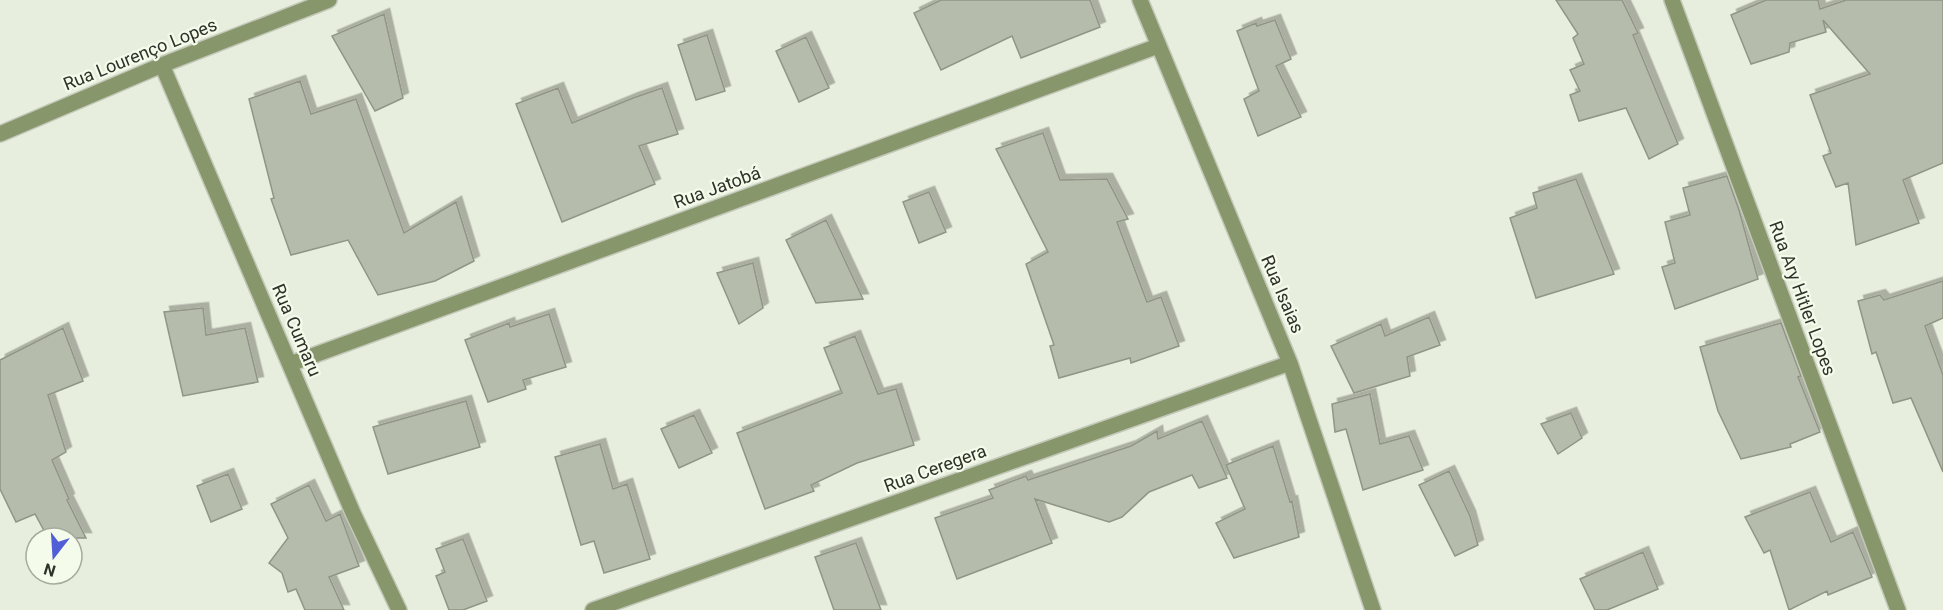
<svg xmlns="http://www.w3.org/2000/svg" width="1943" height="610" font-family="Roboto,sans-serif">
	<defs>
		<filter id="shadow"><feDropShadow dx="5.5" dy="-5.5" stdDeviation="0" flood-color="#0004"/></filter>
	</defs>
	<rect width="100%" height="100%" fill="#e8eedd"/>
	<path fill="#b6bcac" stroke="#909586" stroke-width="1.5" filter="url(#shadow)" d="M941,0H1090L1100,27L1021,58L1012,36L941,70L914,13Z
		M1556,0H1622L1638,33L1633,35L1678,144L1649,159L1626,108L1579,121L1570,95L1580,91L1570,70L1584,64L1573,38L1578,34Z
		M1766,0H1818L1820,9L1846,0H1943V163L1903,180L1919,223L1856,245L1848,183L1836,187L1823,156L1831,153L1810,95L1870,74L1823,20L1826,32L1790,43L1789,52L1751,64L1731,15Z
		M384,14L403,98L375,111L332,36Z
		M1275,20L1291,59L1276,66L1301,117L1258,136L1244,99L1259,91L1237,31L1256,23L1257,26Z
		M707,35L725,91L696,100L678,45Z
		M806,37L829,88L799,102L776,51Z
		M300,81L311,114L356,99L404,233L456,202L474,261L435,281L378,295L348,240L291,255L271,199L274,198L249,99Z
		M558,88L572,123L633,98L662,88L678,134L639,146L655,184L562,222L516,104Z
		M1043,133L1060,180L1107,179L1128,219L1117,222L1147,302L1161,297L1179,346L1131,363L1130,358L1059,378L1050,346L1054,345L1026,264L1048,252L996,149Z
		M1727,176L1739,210L1758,279L1675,309L1662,267L1675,263L1665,222L1690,215L1683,188Z
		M1576,179L1614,274L1536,298L1510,218L1537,208L1533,193Z
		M929,192L946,232L919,243L903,202Z
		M826,220L863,299L816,303L786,240Z
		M753,263L763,308L739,324L717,273Z
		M1943,281V318L1925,326L1943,375V472L1911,398L1893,403L1876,352L1872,354L1858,301L1880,295L1884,300Z
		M203,308L206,335L245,328L258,382L183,396L164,312Z
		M549,314L566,367L523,380L526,389L488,402L465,340L509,323L510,327Z
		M1429,317L1440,345L1407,357L1410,376L1354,393L1331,346L1381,324L1385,336Z
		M1781,323L1801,376L1798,377L1820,432L1790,444L1791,447L1741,459L1718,411L1700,347Z
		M63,328L83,381L48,395L66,452L52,460L69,499L67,500L86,538H48L35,514L16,522L0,489V360Z
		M855,336L878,394L896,389L914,445L857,463L811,485L814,491L765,509L737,433L842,393L824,348Z
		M1370,394L1380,444L1409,436L1423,470L1363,490L1346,429L1335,432L1332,404Z
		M466,401L480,447L388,474L373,427Z
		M1571,413L1582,438L1558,454L1541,424Z
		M694,415L712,453L679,468L661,429Z
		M1202,421L1227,478L1199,488L1192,475L1149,492L1122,517L1109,522L1035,499L1052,543L957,579L935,518L993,498L989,490L1026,476L1028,480L1131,446L1157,431L1158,439Z
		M600,444L613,489L627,484L650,559L604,573L594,541L581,545L555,457Z
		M1273,446L1290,502L1292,501L1299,537L1234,558L1216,523L1245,509L1226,465Z
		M1449,471L1470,516L1478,545L1455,556L1419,485Z
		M228,474L242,509L211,522L197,486Z
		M309,485L326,521L340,514L359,566L329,577L344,610H305L296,589L288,592L282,573L269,563L288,538L271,504Z
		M1810,492L1831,542L1853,532L1872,577L1828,595L1827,591L1789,610L1770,550L1764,553L1745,517Z
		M463,539L487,601L463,610H449L436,576L445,572L436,549Z
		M856,543L881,610H834L815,557Z
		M1643,552L1658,589L1607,610H1595L1580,579Z"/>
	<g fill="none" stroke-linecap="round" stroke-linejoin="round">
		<defs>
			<path id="minor" d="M1140,0L1290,363L1373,610
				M1672,0L1898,610
				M162,65L353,513L399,610
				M0,134L162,65L329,0
				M290,364L1158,46
				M593,610L1290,363"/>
		</defs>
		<use href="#minor" stroke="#c3c8b9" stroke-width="18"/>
		<use href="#minor" stroke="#88966b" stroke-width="15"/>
	</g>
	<g text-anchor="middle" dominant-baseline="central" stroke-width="4.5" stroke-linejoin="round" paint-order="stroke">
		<g font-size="18" fill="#2f322b" stroke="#f5fbea">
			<text transform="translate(140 54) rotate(-22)">Rua Lourenço Lopes</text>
			<text transform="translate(717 187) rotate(-20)">Rua Jatobá</text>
			<text transform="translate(1283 294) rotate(67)">Rua Isaias</text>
			<text transform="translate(1803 298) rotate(70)">Rua Ary Hitler Lopes</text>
			<text transform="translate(297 330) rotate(67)">Rua Cumaru</text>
			<text transform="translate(935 468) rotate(-20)">Rua Ceregera</text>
		</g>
	</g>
	<g transform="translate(54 556) rotate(197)"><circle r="28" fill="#f5fbea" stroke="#a6ab9e" stroke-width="1.5"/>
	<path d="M0-4.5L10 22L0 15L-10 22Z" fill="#505fd5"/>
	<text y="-9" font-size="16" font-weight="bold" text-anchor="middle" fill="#2f322b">N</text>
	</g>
</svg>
